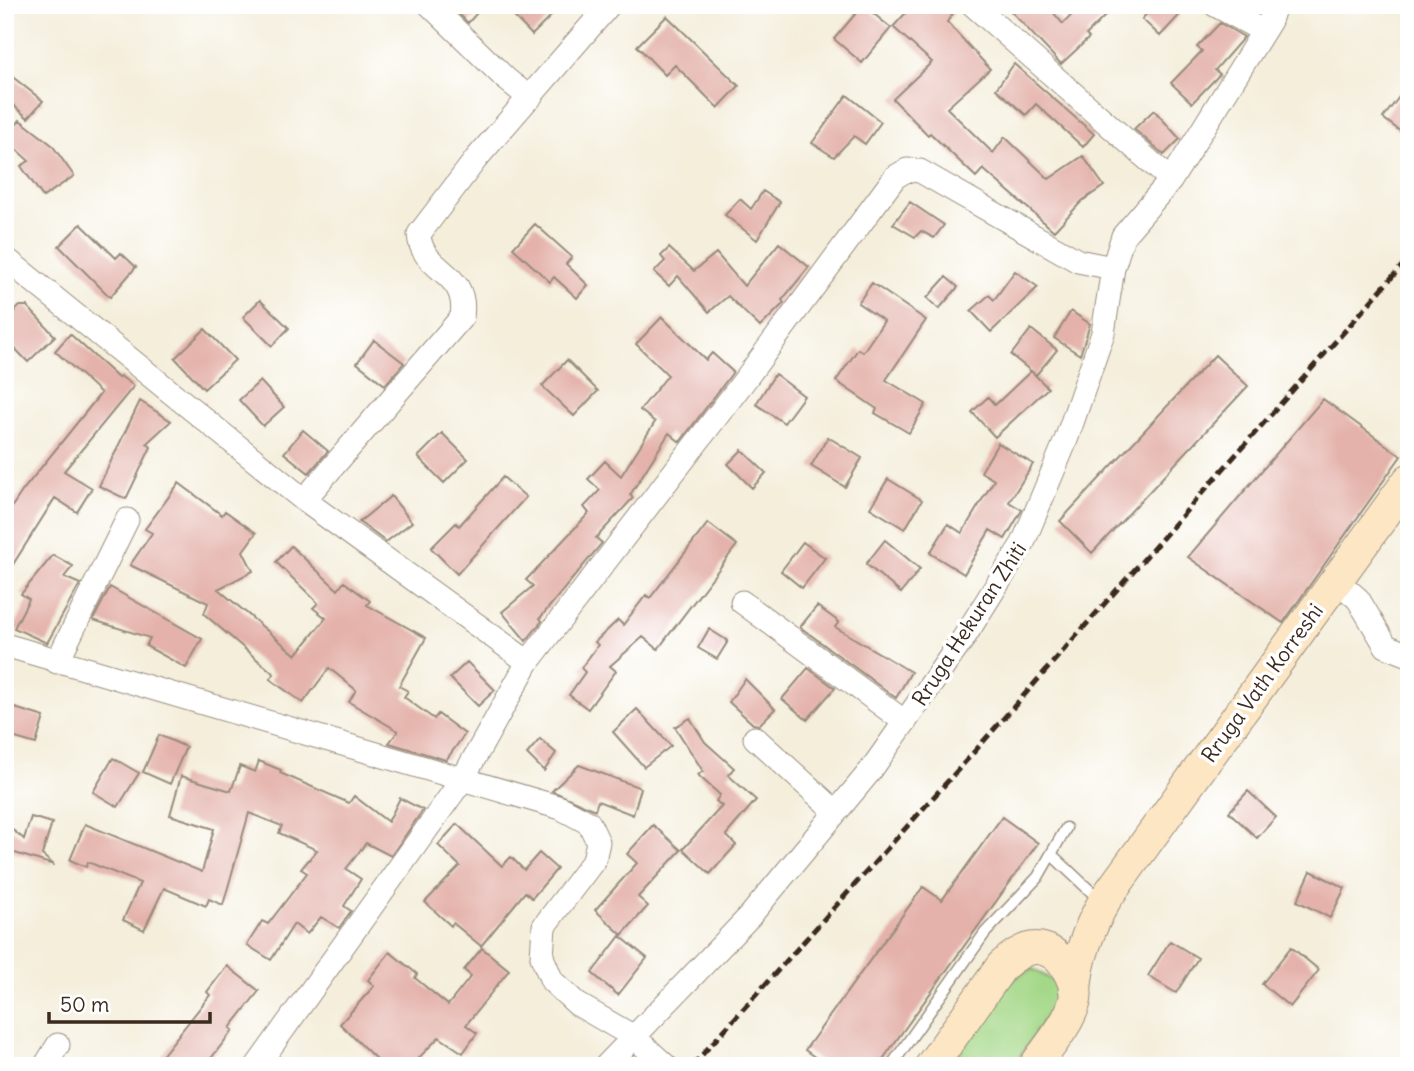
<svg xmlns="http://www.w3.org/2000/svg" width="1414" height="1071" font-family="Delius,sans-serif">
	<rect width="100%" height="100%" fill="#fff"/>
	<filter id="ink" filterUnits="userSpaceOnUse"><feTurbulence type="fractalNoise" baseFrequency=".0143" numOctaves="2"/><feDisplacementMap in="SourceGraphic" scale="14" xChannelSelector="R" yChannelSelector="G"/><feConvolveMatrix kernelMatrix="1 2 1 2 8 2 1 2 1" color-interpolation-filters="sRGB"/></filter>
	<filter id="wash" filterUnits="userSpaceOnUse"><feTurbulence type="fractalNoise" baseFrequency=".00686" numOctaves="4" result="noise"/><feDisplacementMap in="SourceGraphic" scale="28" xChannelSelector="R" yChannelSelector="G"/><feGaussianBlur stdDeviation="1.57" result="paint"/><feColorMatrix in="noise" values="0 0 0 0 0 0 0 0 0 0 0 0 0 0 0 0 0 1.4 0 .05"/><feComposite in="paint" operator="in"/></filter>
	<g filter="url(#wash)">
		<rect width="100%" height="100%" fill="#f4eedb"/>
		<path fill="#a4d888" stroke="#708153" stroke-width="2" d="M1033,969L1055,982L1058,997L1014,1066H951C966,1044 1008,970 1033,969Z"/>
		<g id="blocks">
			<path fill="#e4b2aa" d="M450,5H484L468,23Z
				M503,5H562L532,35Z
				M863,5L891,28L862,63L834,39Z
				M913,5H959L947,22L990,69L947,108L993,153L1005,137L1049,179L1083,156L1104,186L1082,201L1054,231L983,169L976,177L930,133L928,135L893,99L932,62L893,27Z
				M1005,5H1047L1063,24L1081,5H1116L1086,35L1089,38L1061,64Z
				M1154,5H1189L1160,36L1142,19Z
				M667,16L739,86L718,108L675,65L665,75L637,46Z
				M1220,23L1244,37L1215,70L1220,74L1192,103L1171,83L1202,51L1197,47Z
				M1014,64L1094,134L1083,147L1036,104L1026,115L996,89Z
				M5,71L43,101L28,118L5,98Z
				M1409,84V138L1383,118Z
				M847,95L881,122L865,144L854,136L834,157L812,143Z
				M1154,110L1180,139L1164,155L1134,129Z
				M20,120L52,145L74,176L43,197L21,166L29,161L5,139Z
				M763,191L780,202L757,240L725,215L740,199L751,209Z
				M910,202L944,225L934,238L921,231L915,237L893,224Z
				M81,224L116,258L121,253L136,267L110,297L59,246Z
				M535,224L572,257L566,264L588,285L577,298L554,277L550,282L513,248Z
				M779,243L809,267L782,300L784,303L760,327L728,296L709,312L678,276L669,286L654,272L665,261L661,256L669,248L694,271L716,253L744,286Z
				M1015,271L1038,287L991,332L971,311L989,295L994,300Z
				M946,277L958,287L939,309L927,298Z
				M872,283L926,320L886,380L926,404L909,433L875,413L877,409L836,381L858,349L863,352L884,321L858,303Z
				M260,300L289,328L272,346L243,317Z
				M20,306H27L55,336L28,362L5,338V320Z
				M1071,311L1090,324L1080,355L1054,338Z
				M662,317L706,360L712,353L733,372L680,442L669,433L630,495L633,498L596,538L602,543L540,618L542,621L526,641L502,612L533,586L526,580L589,513L584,507L600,490L588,479L605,461L621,476L655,422L640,410L668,375L636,344Z
				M205,329L235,360L204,389L175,358Z
				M1031,329L1057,350L1036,375L1011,355Z
				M70,334L118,378L120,376L134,386L64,471L92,488L77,512L55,498L5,577V517L23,490L101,393L55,351Z
				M374,340L404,363L385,385L357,363Z
				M1215,355L1248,386L1092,553L1060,521Z
				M567,360L598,391L574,416L542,386Z
				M1031,371L1048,388L995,437L972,412L988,397L995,405Z
				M775,374L804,396L784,423L756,404Z
				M260,381L284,407L263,426L239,400Z
				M1323,399L1401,456L1283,623L1188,557Z
				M140,401L171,421L147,443L151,447L126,499L99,486Z
				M303,430L328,451L309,473L284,453Z
				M442,433L468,459L444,483L418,457Z
				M828,437L862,458L845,487L811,466Z
				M998,443L1033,464L1009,502L1022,510L1005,539L990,530L964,574L930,553L948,524L962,533L994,480L981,472Z
				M742,450L766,473L752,488L728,464Z
				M503,477L526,497L457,574L431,548L456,523L459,526Z
				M888,479L922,500L905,529L870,508Z
				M179,483L222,515L225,511L256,533L243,551L253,571L218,589L296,655L326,618L313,608L318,603L276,562L291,546L338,590L344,582L370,601L367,605L426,638L399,686L408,691L404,697L434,719L438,714L465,734L446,760L389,743L398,731L349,702L356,690L329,668L303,703L270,679L274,674L204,614L208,603L130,565L152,533L145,529Z
				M391,496L412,522L386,542L359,522Z
				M708,523L737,545L658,649L643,637L610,666L616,671L588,709L569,695L585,672L581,668L598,645L595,642L618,620L623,625L646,595L650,598Z
				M885,540L920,569L901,593L866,564Z
				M803,542L825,558L802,588L781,571Z
				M53,555L73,566L64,577L80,584L47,643L14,628L29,599L21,594Z
				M110,587L202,639L186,668L146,646L150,638L93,620Z
				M817,606L839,622L835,627L911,672L896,698L800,627Z
				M709,629L728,641L717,659L698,648Z
				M467,662L495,690L478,706L450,678Z
				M808,668L835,688L807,720L782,699Z
				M745,679L775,709L759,725L753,724L729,702Z
				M5,705L44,717L36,744L5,735Z
				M637,709L671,746L644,767L613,732Z
				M690,718L705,742L734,768L728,775L756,800L726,835L736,845L710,874L683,849L722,806L716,801L720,795L698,775L703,771L675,727Z
				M159,735L186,747L170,784L143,772Z
				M540,739L556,753L544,771L527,754Z
				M113,758L139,773L118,807L93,792Z
				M259,761L281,770L280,773L349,803L354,796L388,822L400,798L423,810L391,856L366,843L346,869L361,879L344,906L351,911L339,928L321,917L307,934L294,924L271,960L247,945L262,921L268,924L307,873L301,869L317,850L279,833L282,826L249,813L223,905L209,899L206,906L164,888L144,930L123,920L140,883L88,862L86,867L70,860L85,824L202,872L214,829L170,815L181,776L231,791L240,766L255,772Z
				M579,765L641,788L633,815L598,801L595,810L552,791Z
				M1248,791L1276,817L1257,838L1229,812Z
				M31,817L52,823L42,855L54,865L5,850V824L24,839Z
				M1002,817L1038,843L878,1066H827L805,1050L923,887L942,900Z
				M457,824L502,866L511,857L524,870L539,853L557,869L532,898L525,892L481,946L453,923L451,926L425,902L460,866L438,845Z
				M653,825L681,850L638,897L648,906L622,935L595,910L637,863L627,854Z
				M1311,871L1345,888L1330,918L1297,901Z
				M620,936L647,958L618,995L592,973Z
				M1170,941L1198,958L1176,993L1148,976Z
				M1291,947L1319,970L1290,1007L1262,984Z
				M482,948L509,970L466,1025L477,1033L463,1053L439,1037L411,1066H383L340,1024L374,986L368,980L390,952L417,974L415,978L448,1005L471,976L464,970Z
				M227,966L259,991L230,1028L233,1030L205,1066H154L210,995L207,992Z"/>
		</g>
	</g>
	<g filter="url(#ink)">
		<use href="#blocks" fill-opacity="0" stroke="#988c7c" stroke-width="2"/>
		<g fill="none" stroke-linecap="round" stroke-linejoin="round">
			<defs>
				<path id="service" d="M1052,855L1101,901
					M891,1066L985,933L1038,877L1066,828"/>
				<path id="minor" d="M430,5L506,79L530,98
					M973,5L1171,180
					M1215,5L1263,31
					M5,258L304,500L528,662
					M304,500L462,317C469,269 421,273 419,234L476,159L609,5
					M1337,581L1358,599L1386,646L1409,655
					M742,602L905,722
					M5,645L561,808L589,823L598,842L594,860L544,926L542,957L552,981L577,1004L634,1037L666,1066
					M57,662L127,520
					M755,738L836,812
					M45,1066L58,1045
					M257,1066L462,780L528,662L744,381L895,177L907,170L920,171L1078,261L1113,268
					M606,1066L750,916L871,770L963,639L1023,543L1066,440L1103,333L1113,268L1123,236L1171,180L1270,21L1275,5"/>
				<path id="secondary" d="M1075,990C1077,958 1090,926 1106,898L1409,480
					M931,1066L1002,966C1011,958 1023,948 1036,948C1059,948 1079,979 1075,1000C1070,1023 1048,1047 1035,1066"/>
			</defs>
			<use href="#service" stroke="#988c7c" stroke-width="13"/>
			<use href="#minor" stroke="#988c7c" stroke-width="25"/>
			<use href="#secondary" stroke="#988c7c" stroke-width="34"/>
			<use href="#service" stroke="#fff" stroke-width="10"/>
			<use href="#minor" stroke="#fff" stroke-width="23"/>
			<use href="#secondary" stroke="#fce6c4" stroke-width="32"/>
			<path stroke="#3b2a1e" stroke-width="5" stroke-dasharray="10 5" stroke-linecap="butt" d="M692,1066L974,752L1409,258"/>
		</g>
	</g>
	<g text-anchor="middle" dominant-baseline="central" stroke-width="7" stroke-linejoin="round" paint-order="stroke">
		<g font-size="21" fill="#3b2a1e" stroke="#fff">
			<text transform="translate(969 624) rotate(-57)">Rruga Hekuran Zhiti</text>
			<text transform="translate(1262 683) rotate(-54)">Rruga Vath Korreshi</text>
		</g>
	</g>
	<rect width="1414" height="1071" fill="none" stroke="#fff" stroke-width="28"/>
	<path d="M49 1012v10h161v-10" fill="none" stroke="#3b2a1e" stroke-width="3.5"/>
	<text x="60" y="1012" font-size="21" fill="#3b2a1e" stroke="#ffffff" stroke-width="5" paint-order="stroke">50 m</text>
</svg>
